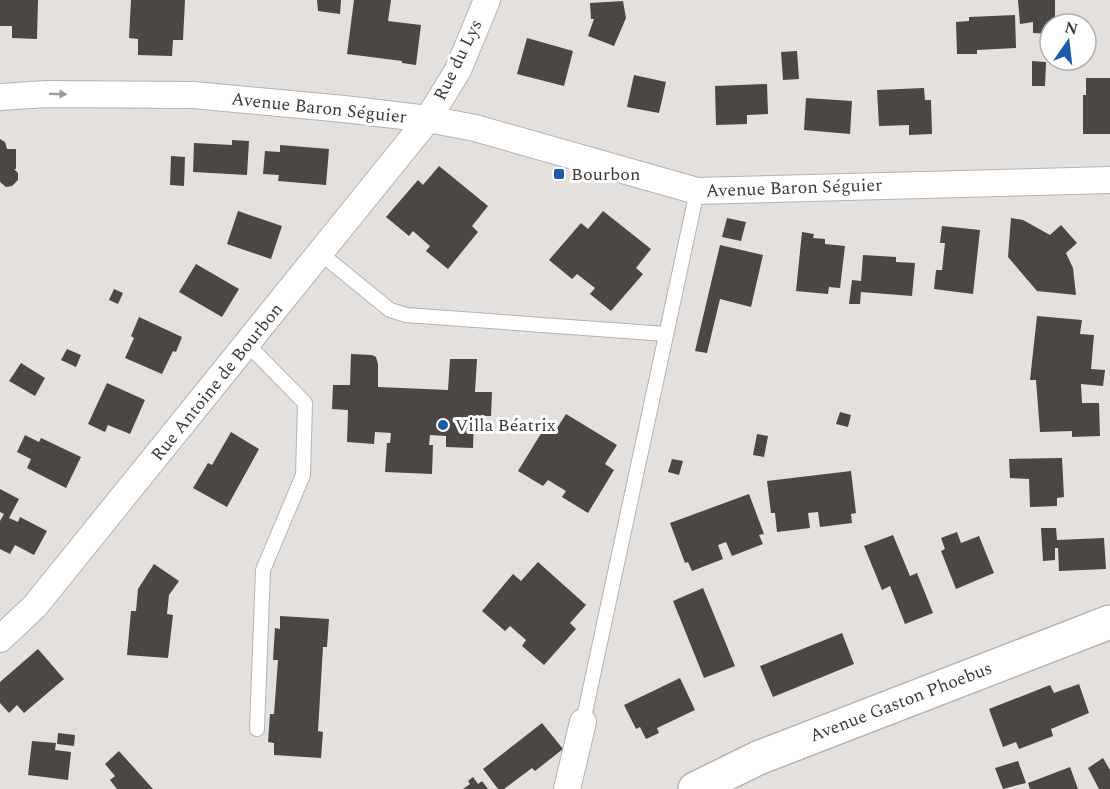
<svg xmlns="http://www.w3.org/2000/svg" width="1110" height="789" font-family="Spectral,serif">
	<rect width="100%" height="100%" fill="#e3e0dd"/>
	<path fill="#4a4745" d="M0,0H38L37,39L12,38V26H0Z
		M131,0H185L183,40H173L172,56L138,55V39L129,38Z
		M317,0H341L340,14L318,11Z
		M354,0H391L388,21L421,25L416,65L402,63V61L347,54Z
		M1018,0H1055V24H1050V34L1033,33V22L1020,24Z
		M623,1L626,18L614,46L588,36L594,19H591L590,3Z
		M1015,15L1016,48L977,50V54H957L956,22L969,21V17Z
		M527,38L573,51L564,86L517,74Z
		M797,51L799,79L783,80L781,52Z
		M1032,61L1046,62L1045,86H1032Z
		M634,75L666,82L659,113L627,107Z
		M1086,78H1110V134H1083V95H1086Z
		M767,84L768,114L747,115V124L716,125L715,86Z
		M924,88L925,100H931L932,134L909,135V125L879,126L877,90Z
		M806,98L852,101L850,134L804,130Z
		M0,139L5,142L7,149H16V169H14L18,173V180L12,186L6,187L0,182Z
		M232,140L249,141L247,175L193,172L194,143L232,145Z
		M280,145L329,149L326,185L278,181L279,175L263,174L265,151L280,152Z
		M171,156L185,157L184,186L170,185Z
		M439,166L488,206L472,226L478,232L448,269L426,251L430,246L413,231L409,236L386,217L418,180L423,185Z
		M238,211L282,226L271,259L227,244Z
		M603,211L651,249L636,268L643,274L611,311L590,294L595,288L577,274L572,279L549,260L581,223L588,229Z
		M727,218L746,222L741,241L722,237Z
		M1011,218L1023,220L1050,235L1061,225L1077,243L1066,253L1073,268L1076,295L1037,291L1008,257Z
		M942,226L980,230L973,294L934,289L936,270H942L945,243H940Z
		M802,232L814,234L813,238L825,239V244L845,246L840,288L829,287L828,294L796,291Z
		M720,245L763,255L751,307L720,299L707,353L695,351Z
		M863,255L896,257V262L915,263L912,296L861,292L860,304H849L852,280L861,281Z
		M196,264L239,289L222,317L179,292Z
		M114,289L123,293L118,304L109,300Z
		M1037,316L1082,320L1080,334L1094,335L1091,369L1105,370L1103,386L1081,384L1082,403H1099L1100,436L1072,437V431L1040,432L1036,380H1030Z
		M139,317L182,337L176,352L173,351L162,374L125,358L134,338L131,336Z
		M67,349L81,355L76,367L61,360Z
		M351,354L372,355L376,357L378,364V387L448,390L450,359H477L475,392H492L491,416H474L473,448L446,447V436L430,435L429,445H433L432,474L385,472L387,443H390L391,433L375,432L374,444L347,442L348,410L332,409L333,385H350Z
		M21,363L45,378L35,396L9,381Z
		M107,383L145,400L130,434L108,425L105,432L88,424Z
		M840,412L851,415L848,427L836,424Z
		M566,414L617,445L605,464L614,470L588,513L562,497L566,491L548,480L543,486L518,471L545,427L554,433Z
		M231,432L259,449L227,507L193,488L208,463L212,465Z
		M757,434L768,436L764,457L753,455Z
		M25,435L39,442L41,438L81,457L66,488L27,468L31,459L17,452Z
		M1062,458L1064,497L1057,498V506L1030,507L1029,479L1010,478L1009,459Z
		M672,459L683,461L679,475L668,472Z
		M851,471L856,513L851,514L852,523L820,527L818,512L808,513L810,528L777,532L775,513H771L767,481Z
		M0,489L19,499L9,518L18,522L20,517L47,531L34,555L15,545L10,554L0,549V521L4,514L0,512Z
		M749,494L764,534L759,535L763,544L732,556L726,542L718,545L723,559L692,571L688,562L685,563L670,523Z
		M1041,528H1056L1057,540L1104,538L1106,569L1059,571L1058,548H1055V560L1043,561Z
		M957,532L961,543L979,536L994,573L956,589L941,551L945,549L941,538Z
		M893,535L910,576L917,573L933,613L905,624L890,586L882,590L864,546Z
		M538,562L586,605L570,623L576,629L544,665L522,646L526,640L510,626L505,631L482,611L513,574L521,581Z
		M154,564L179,581L169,595L167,614L173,615L168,658L127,655L131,611H136L138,589Z
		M703,588L735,666L704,678L673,601Z
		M280,616L329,619L327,647H323L318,731L323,732L321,758L274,755V743L268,742L270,714H274L278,660H273L275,628L280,629Z
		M842,633L854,664L773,697L760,666Z
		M38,649L64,679L24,713L17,705L9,713L0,703V682Z
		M680,678L695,710L657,728L659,733L646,739L640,727L636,729L624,705Z
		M1079,684L1089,713L1051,729L1053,736L1019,749L1016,742L1003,747L989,709L1050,685L1054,693Z
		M542,723L563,749L535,771L532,768L504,789H498L483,769Z
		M58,733L75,735L74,746L57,744Z
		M32,741L56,743L55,750L71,752L68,780L28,775Z
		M119,751L153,789H117L110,780L115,776L105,764Z
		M1103,758L1110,770V789H1099L1088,768Z
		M1018,761L1026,783L1003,789L995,768Z
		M1070,767L1078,789H1030L1028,783Z
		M473,777L478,784L482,781L488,789H463L470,784L468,781Z"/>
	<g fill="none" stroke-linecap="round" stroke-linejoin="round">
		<defs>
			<path id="lane" d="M320,253L390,310L406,315L666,334
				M248,345L305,403L303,475L263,570L257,729
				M583,722L697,191"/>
			<path id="street" d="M0,97L47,94L193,95L344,109L428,119L475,128L697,191L1110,180
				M0,639L35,606L428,119L458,70L487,0
				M567,789L583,722"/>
			<path id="secondary" d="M695,789L758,758L1110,622"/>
		</defs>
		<use href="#lane" stroke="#b6b2b0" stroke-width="16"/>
		<use href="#street" stroke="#b6b2b0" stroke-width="28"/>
		<use href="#secondary" stroke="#b6b2b0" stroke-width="36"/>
		<use href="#lane" stroke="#fff" stroke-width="14"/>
		<use href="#street" stroke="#fff" stroke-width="26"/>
		<use href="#secondary" stroke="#fff" stroke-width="33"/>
	</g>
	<defs><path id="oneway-solid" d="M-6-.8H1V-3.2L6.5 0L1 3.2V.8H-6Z" transform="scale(1.5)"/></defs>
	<use fill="#9e9d9c" href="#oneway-solid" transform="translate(58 94) rotate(1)"/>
	<g fill="#1b5aab" stroke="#fff" stroke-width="2">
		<rect x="553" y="168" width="12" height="12" rx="3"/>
		<circle cx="443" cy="425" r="6"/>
	</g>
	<g text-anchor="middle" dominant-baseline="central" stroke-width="6" stroke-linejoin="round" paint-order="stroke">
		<g font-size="18" fill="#3c3b3a" stroke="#fff">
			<text transform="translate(458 60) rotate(-64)">Rue du Lys</text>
			<text transform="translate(319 108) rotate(6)">Avenue Baron Séguier</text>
			<text transform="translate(794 188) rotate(-2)">Avenue Baron Séguier</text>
			<text transform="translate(217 382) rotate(-51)">Rue Antoine de Bourbon</text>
			<text transform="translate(901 702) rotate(-21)">Avenue Gaston Phoebus</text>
		</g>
		<g font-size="18" fill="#3c3b3a" stroke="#fff" text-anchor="start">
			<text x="571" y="174">Bourbon</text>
			<text x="455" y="425">Villa Béatrix</text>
		</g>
	</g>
	<g transform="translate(1068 42) rotate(14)"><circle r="28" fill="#ffffff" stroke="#b1b1b0" stroke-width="1.5"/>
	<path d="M0-4.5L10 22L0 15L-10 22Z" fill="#1b5aab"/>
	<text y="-9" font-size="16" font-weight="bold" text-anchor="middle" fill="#3c3b3a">N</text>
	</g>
</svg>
